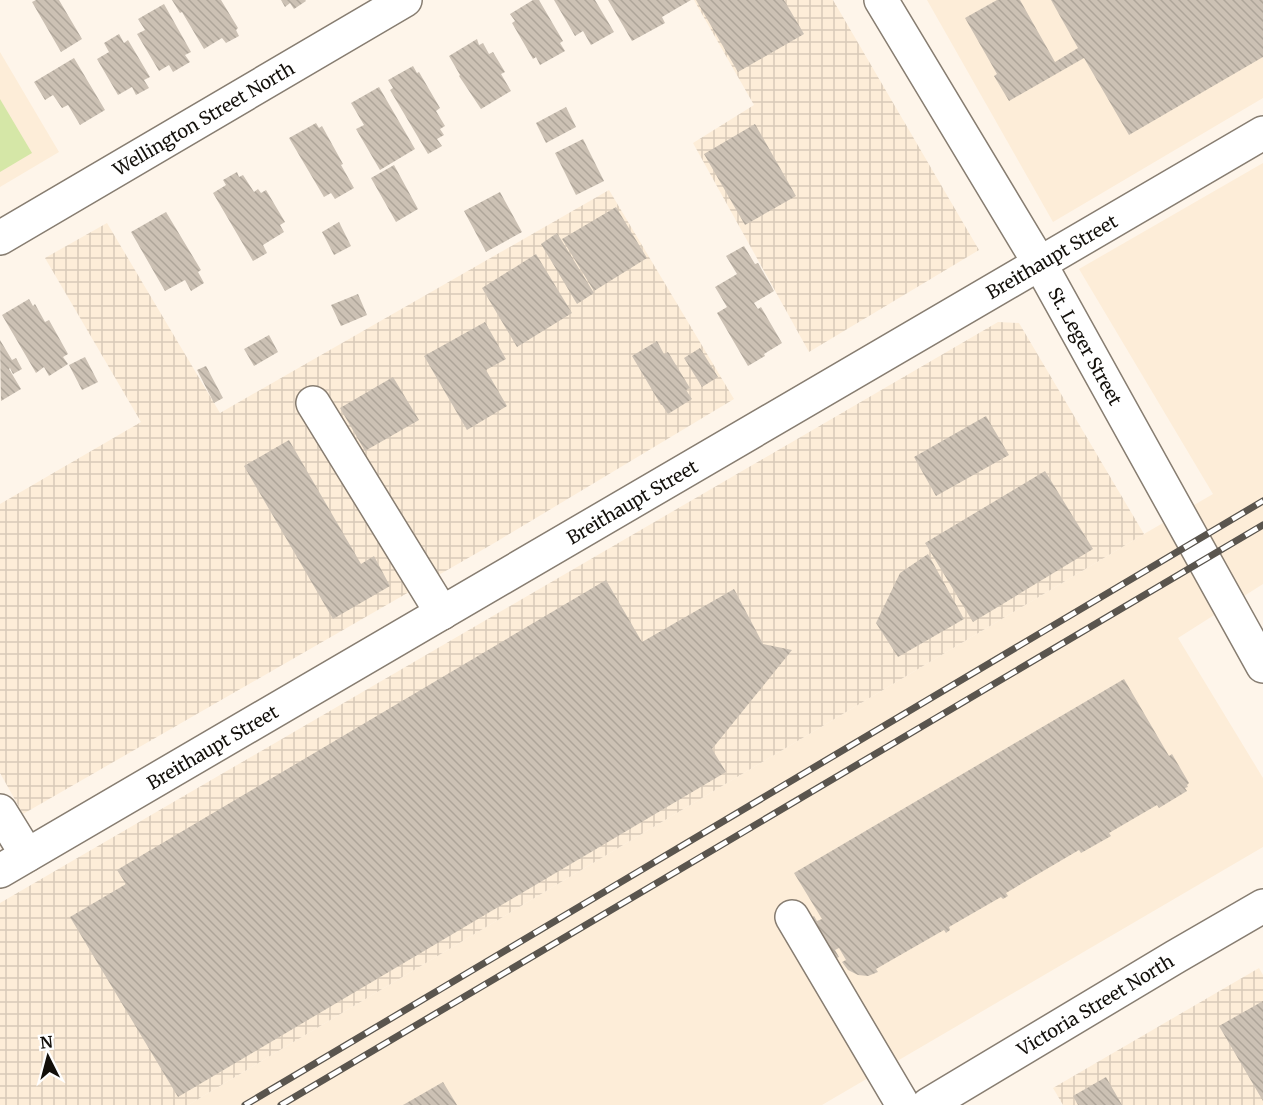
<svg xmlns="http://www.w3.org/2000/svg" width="1263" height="1105" font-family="Merriweather,serif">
	<defs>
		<pattern id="industrial-grid" width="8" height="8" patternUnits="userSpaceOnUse" patternTransform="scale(1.5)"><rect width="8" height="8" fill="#fdedd8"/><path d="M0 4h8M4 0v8" fill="none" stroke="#d8cab8"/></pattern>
		<pattern id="building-back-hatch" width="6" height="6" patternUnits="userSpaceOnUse" patternTransform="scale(1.5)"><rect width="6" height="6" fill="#ccc1b4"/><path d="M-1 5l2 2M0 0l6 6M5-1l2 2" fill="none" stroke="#aea599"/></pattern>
	</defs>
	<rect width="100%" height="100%" fill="#fef5ea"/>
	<path fill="#fdedd8" d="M927,0H1263V98L1053,222Z
		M0,52L59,152L0,187Z
		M1263,163V584L1178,638L1263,778V847L822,1105H188L1144,534L1213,494L1079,269Z"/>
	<path fill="url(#industrial-grid)" d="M694,0H833L979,250L809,352L693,143L754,105Z
		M609,190L734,399L496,542L23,814L0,773V504L141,422L45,258L107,223L220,413Z
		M998,322L1019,323L1144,534L188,1105H0V903Z
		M1259,968L1263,975V1105H1063L1053,1088Z"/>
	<path fill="#d5e7a7" d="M0,99L32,153L0,172Z"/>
	<path fill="url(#building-back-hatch)" d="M36,0H59L82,39L61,52L32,2Z
		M172,0H221L238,28L236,30L239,36L226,43L222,38L204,49L182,12L180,13Z
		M281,0H305L306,1L294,9L290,3L285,7Z
		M533,0H539L563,41L560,43L565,51L540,65L536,57L533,59L512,23L515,21L510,14Z
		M554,0H595L614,32L591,45L583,31L575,36Z
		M608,0H691L662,17L665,23L632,41Z
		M696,0H784L804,34L738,72Z
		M997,0H1020L1055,62L1078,48L1051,0H1263V57L1129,135L1084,58L1009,101L994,76L997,74L965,18Z
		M164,4L191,52L185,55L190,62L173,72L169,65L159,71L137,34L145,30L138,19Z
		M119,34L124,43L128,40L150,77L144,80L149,88L136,95L132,87L118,95L97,59L109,52L104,43Z
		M477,39L479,45L483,43L489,54L493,52L505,72L501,74L511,91L481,109L459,76L460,75L449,56Z
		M74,58L105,110L80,125L68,105L62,108L53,95L45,100L34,82Z
		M413,66L417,73L419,72L440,108L436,111L445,126L440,129L444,135L437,139L442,146L428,154L390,90L393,88L388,80Z
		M379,87L415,149L380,170L356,129L364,125L351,103Z
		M566,107L576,127L546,143L536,123Z
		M316,123L319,128L322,126L343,164L341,165L354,188L335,199L331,193L324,197L289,138Z
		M755,124L796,196L745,225L704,154Z
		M583,139L604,181L576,195L555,153Z
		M394,165L418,209L396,222L371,178Z
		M237,172L239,177L243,175L254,192L258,189L261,193L266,190L285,222L280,225L284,232L263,245L267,253L253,261L213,193L226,185L223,180Z
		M500,192L522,232L486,252L464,211Z
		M616,207L647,258L594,291L562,239Z
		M166,212L201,270L198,272L204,283L191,291L185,280L165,291L131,232Z
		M339,222L351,246L334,255L322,232Z
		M557,233L594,293L577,304L541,244Z
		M744,246L755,264L758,263L774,291L754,303L758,309L761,307L782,343L764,354L765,356L748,366L717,313L727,307L715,287L737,274L726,256Z
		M536,254L572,313L517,347L482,288Z
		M358,294L367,315L341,326L331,305Z
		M29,299L33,306L35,304L45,322L49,320L68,354L63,357L68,364L49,376L44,367L36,373L2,315Z
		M485,322L506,359L486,370L507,406L467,430L424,356Z
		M269,335L278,352L254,366L244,349Z
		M0,340L12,360L16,358L22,369L13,374L10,368L9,369L21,389L1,401Z
		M657,341L664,354L668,352L690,388L686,390L692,399L668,414L662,405H661L632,356Z
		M700,348L718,377L702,387L684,358Z
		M85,357L98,382L82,390L69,365Z
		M206,366L223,398L214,403L197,370Z
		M393,377L419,420L365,451L340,408Z
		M986,416L1009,455L936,496L914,457Z
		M289,440L361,564L374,556L390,586L333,619L244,466Z
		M1045,471L1093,549L973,622L925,543Z
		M928,554L964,619L898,657L876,623L900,573Z
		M606,580L642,642L734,589L763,644L792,650L712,749L726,772L178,1097L70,917L126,884L117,870Z
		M1124,679L1169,756L1172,754L1189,783L1187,785L1188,787L1185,788L1187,791L1159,808L1157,805L1109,833L1111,836L1081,853L1079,850L1006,893L1008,896L1003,899L1001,897L949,927L950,930L946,933L944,930L876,969L878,972L868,976L858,975L848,970L842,962L846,960L839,948L835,950L839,957L831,961L807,921L814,916L817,921L822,919L794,873Z
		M1263,1001V1101L1219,1026Z
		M1106,1077L1122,1105H1078L1073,1096Z
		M443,1082L457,1105H403Z"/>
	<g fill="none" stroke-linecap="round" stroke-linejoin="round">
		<defs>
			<g id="minor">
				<path id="s1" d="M881,0L1040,264L1263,666"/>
				<path id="s2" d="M0,238L405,0"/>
				<path d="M313,403L442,613"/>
				<path d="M0,811L27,855"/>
				<path id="s3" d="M0,871L1263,133"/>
				<path d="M792,917L903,1105"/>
			</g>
			<g id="major">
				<path id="s4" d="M928,1105L1175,957L1263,906"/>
			</g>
		</defs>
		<use href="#minor" stroke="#877d71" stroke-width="36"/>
		<use href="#major" stroke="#877d71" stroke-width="36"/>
		<use href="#minor" stroke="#fff" stroke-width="33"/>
		<use href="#major" stroke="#fff" stroke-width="33"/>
		<defs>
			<path id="rail" d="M245,1105L1263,501
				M281,1105L1263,525"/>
		</defs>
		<use href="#rail" stroke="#5a554e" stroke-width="7"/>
		<use href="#rail" stroke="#fff" stroke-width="4.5" stroke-dasharray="14" stroke-linecap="butt"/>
	</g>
	<g text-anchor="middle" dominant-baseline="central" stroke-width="4.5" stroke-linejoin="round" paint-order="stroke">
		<g font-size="18" fill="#13100b" stroke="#fff">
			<text stroke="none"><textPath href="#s2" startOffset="236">Wellington Street North</textPath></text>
			<text stroke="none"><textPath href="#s3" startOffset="1218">Breithaupt Street</textPath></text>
			<text stroke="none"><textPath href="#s1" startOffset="402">St. Leger Street</textPath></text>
			<text stroke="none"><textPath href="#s3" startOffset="732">Breithaupt Street</textPath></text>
			<text stroke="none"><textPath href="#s3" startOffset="246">Breithaupt Street</textPath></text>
			<text stroke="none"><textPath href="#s4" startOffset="195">Victoria Street North</textPath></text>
		</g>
	</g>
	<g transform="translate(48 1057) rotate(354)" stroke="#ffffff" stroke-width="4.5" paint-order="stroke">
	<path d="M0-4.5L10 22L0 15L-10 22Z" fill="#13100b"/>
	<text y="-9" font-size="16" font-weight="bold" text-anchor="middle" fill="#13100b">N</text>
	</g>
</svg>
